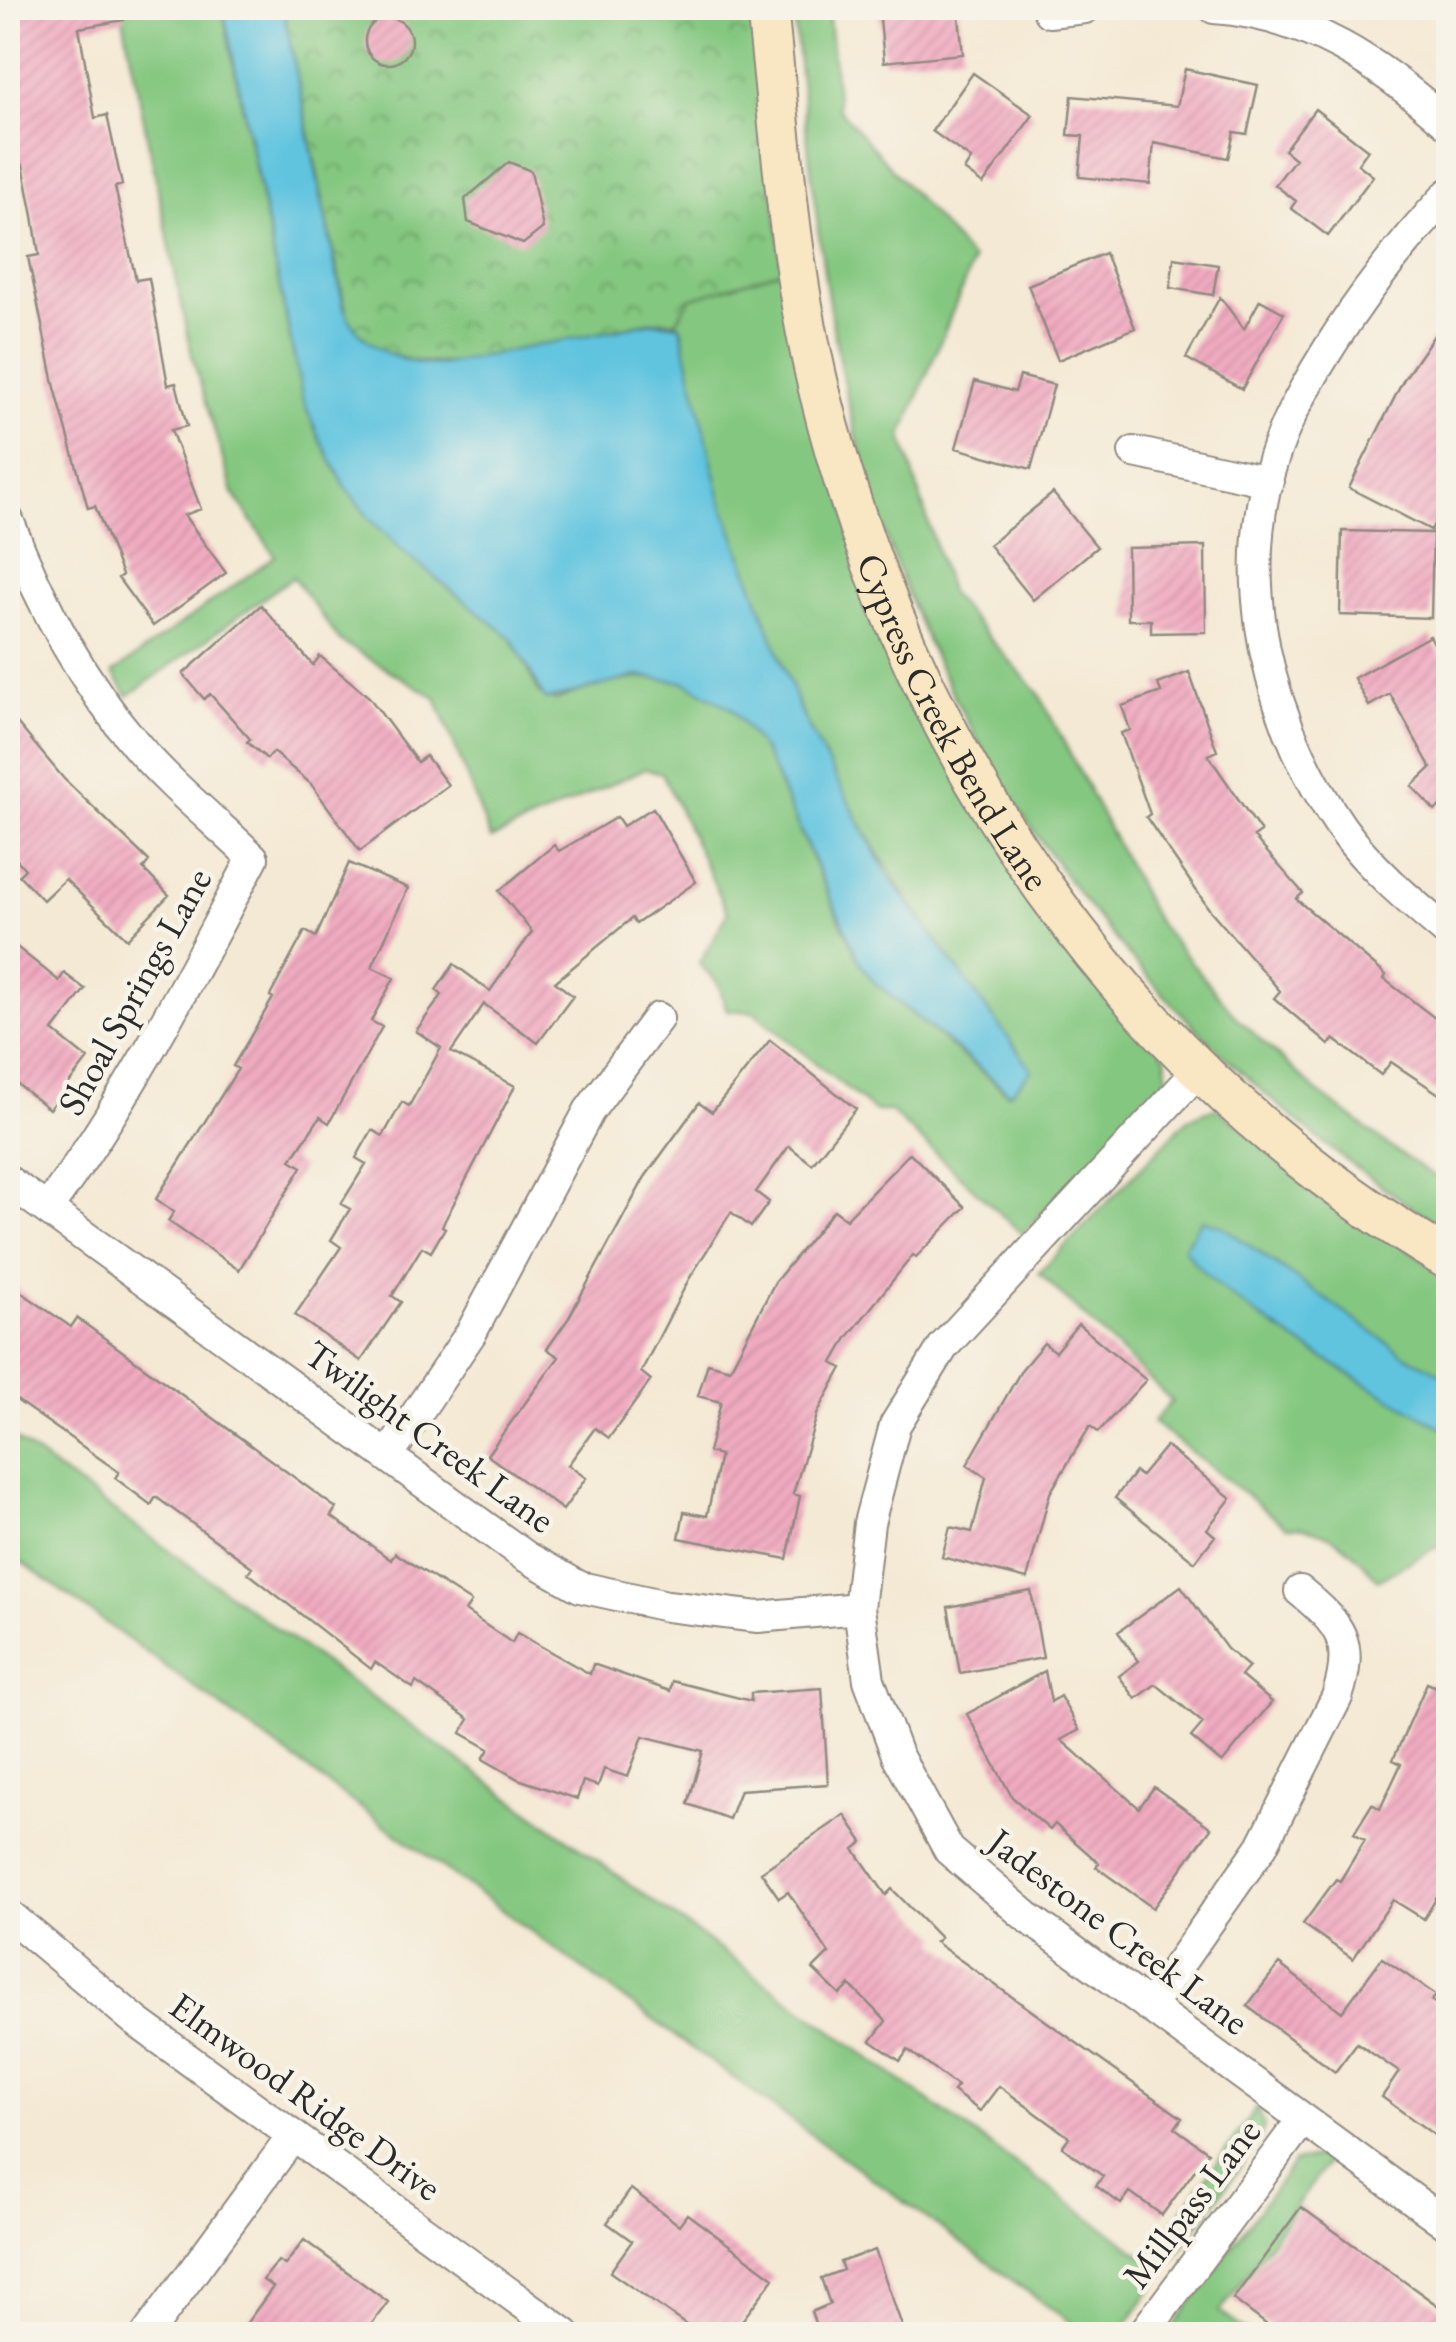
<svg xmlns="http://www.w3.org/2000/svg" width="1456" height="2342" font-family="'EB Garamond',serif">
	<defs>
		<pattern id="park-crowns" width="20" height="18" patternUnits="userSpaceOnUse" patternTransform="scale(2.5)"><rect width="20" height="18" fill="#84c780"/><path d="M2 6a3 3 0 1 1 6 0M12 15a3 3 0 1 1 6 0" fill="none" stroke="#6ca269"/></pattern>
		<pattern id="building-hatch" width="6" height="6" patternUnits="userSpaceOnUse" patternTransform="scale(2.5)"><rect width="6" height="6" fill="#f1abc1"/><path d="M-1 1l2-2M0 6l6-6M5 7l2-2" fill="none" stroke="#cf93a6"/></pattern>
	</defs>
	<rect width="100%" height="100%" fill="#f7f3e8"/>
	<filter id="ink" filterUnits="userSpaceOnUse"><feTurbulence type="fractalNoise" baseFrequency=".01" numOctaves="2"/><feDisplacementMap in="SourceGraphic" scale="20" xChannelSelector="R" yChannelSelector="G"/><feConvolveMatrix kernelMatrix="1 2 1 2 8 2 1 2 1" color-interpolation-filters="sRGB"/></filter>
	<filter id="wash" filterUnits="userSpaceOnUse"><feTurbulence type="fractalNoise" baseFrequency=".0048" numOctaves="4" result="noise"/><feDisplacementMap in="SourceGraphic" scale="40" xChannelSelector="R" yChannelSelector="G"/><feGaussianBlur stdDeviation="2.25" result="paint"/><feColorMatrix in="noise" values="0 0 0 0 0 0 0 0 0 0 0 0 0 0 0 0 0 1.4 0 .05"/><feComposite in="paint" operator="in"/></filter>
	<g filter="url(#wash)">
		<rect width="100%" height="100%" fill="#f4e9d4"/>
		<path fill="#84c780" stroke="#587956" stroke-width="2.5" d="M121,8H222L303,400L318,435L346,488L369,518L498,625L512,638L540,694L555,701C621,672 701,660 749,728C769,755 780,788 794,818C816,867 837,916 861,964L875,983L1007,1093L1019,1052C851,844 720,597 682,329L676,322L689,299L783,270L870,600L1166,1058L1167,1079L1162,1090L1022,1234L890,1111H874L754,1012L727,1010L718,983L699,964L728,913L662,773L644,769L491,839L436,698L340,641L293,577L128,696L113,673L275,556L233,493L192,356Z
			M793,8H828L838,108L973,261L902,436L950,594L1039,694L1156,920L1237,1018L1313,1088L1397,1152L1448,1185V1231C1186,1065 974,811 878,513C825,349 812,177 793,8Z
			M1215,1108L1448,1278V1551L1436,1547L1378,1580C1353,1550 1329,1526 1287,1527L1153,1422L1172,1401L1039,1273L1189,1118Z
			M8,1434L1147,2259L1258,2106L1264,2127L1259,2141L1119,2334H1068L1074,2325L8,1552Z
			M1322,2155L1330,2159L1220,2312L1250,2334H1168L1294,2162Z"/>
		<path fill="url(#park-crowns)" stroke="#587956" stroke-width="2.5" d="M283,8H752L783,270L690,299L676,322C656,318 634,325 615,329C540,346 396,403 347,316Z"/>
		<path fill="#61c4df" stroke="#467885" stroke-width="2.5" d="M223,8H283L343,304C355,344 400,365 440,365L654,322L680,325L721,500L801,713L888,875L1032,1070L1010,1093L875,983L861,964L764,751L732,709L685,682L638,676L546,700L511,638L406,554L369,518L346,488L318,435L303,400Z
			M1202,1219L1222,1226L1403,1354L1448,1377V1432C1388,1395 1212,1302 1184,1247Z"/>
		<g id="blocks">
			<path fill="url(#building-hatch)" d="M8,8H123L124,20L79,28L95,118L107,115L122,185L115,187L136,280L149,278L168,385L176,383L187,426L171,430L201,509L184,515L226,573L153,626L118,578L122,575L95,506L88,508L54,384L28,257L39,255L33,216L23,165L11,168L8,152Z
				M879,8H958L963,54L884,62Z
				M365 41a23 23 0 1 1 46 0a23 23 0 1 1-46 0Z
				M1185,69L1258,85L1247,134L1234,132L1228,158L1154,143L1150,184L1079,177L1083,136L1068,135L1072,96L1177,106Z
				M973,73L1033,115L983,184L964,170L971,159L932,131Z
				M1315,109L1368,150L1358,164L1373,176L1328,236L1291,208L1296,201L1275,185L1295,159L1284,150Z
				M509,162L531,171L543,228L523,244L468,222L465,199Z
				M1105,253L1135,328L1058,360L1028,285Z
				M1174,258L1218,265L1213,295L1170,288Z
				M1220,297L1244,329L1260,300L1284,313L1242,389L1186,358Z
				M1448,315V496L1431,530L1349,488L1404,379Z
				M1020,376L1054,385L1031,469L956,448L975,381L1015,392Z
				M1053,493L1097,547L1033,600L989,545Z
				M1342,531L1433,533L1431,618L1340,615Z
				M1205,546L1206,632L1151,633V620H1128L1127,548Z
				M261,605L313,665L320,656L369,697L417,762L426,756L448,785L360,851L311,784L273,752L267,759L247,742L250,739L210,694L204,699L183,674Z
				M1430,636L1448,669V801L1447,798L1435,811L1412,786L1431,768L1390,694L1369,706L1354,678Z
				M1189,672L1217,751L1208,755L1261,832L1254,837L1303,893L1296,899L1386,975L1384,979L1448,1028V1100L1391,1062L1381,1075L1334,1039L1329,1045L1274,998L1280,991L1209,909L1146,817L1150,814L1121,733L1130,730L1122,706L1161,692L1158,684Z
				M8,712L64,779L149,861L143,869L169,895L127,939L65,879L43,900L19,875L25,869L8,850Z
				M653,808L696,882L636,924L632,918L555,982L573,996L538,1043L484,1004L451,1052L515,1086L442,1226L445,1228L431,1252L422,1247L392,1296L401,1302L361,1361L295,1315L341,1247L331,1240L350,1209L341,1204L366,1164L356,1158L372,1130L383,1136L402,1102L409,1106L441,1048L416,1031L442,995L436,990L454,964L490,991L532,932L499,891L554,845L559,851L617,817L623,826Z
				M349,863L408,888L372,967L394,978L371,1021L382,1027L329,1123L320,1117L291,1160L302,1167L239,1270L168,1221L174,1212L156,1199L238,1069L233,1066L273,998L270,996L305,931L316,937Z
				M8,940L59,981L64,973L85,989L53,1031L88,1059L49,1109L8,1077Z
				M770,1040L856,1109L812,1164L789,1146L756,1192L769,1202L751,1227L731,1212L689,1279L641,1372L651,1380L609,1438L595,1428L568,1465L586,1478L563,1510L487,1455L559,1357L547,1349L568,1319L645,1177L699,1103L712,1112Z
				M910,1153L965,1207L916,1257L913,1255L847,1338L833,1363L842,1368L818,1412L793,1494L800,1496L787,1559L679,1538L684,1512L707,1516L720,1455L708,1452L721,1402L698,1396L708,1363L730,1369L775,1282L834,1210L846,1219Z
				M8,1283L71,1327L77,1318L336,1508L331,1516L391,1560L395,1553L471,1602L465,1611L512,1643L517,1633L590,1674L593,1664L670,1691L672,1681L751,1701V1693L822,1688L828,1784L740,1790L729,1819L688,1804L703,1751L643,1736L628,1777L604,1769L598,1786L583,1781L577,1799L518,1779L483,1759L489,1749L461,1733L469,1719L416,1682L413,1688L375,1662L371,1669L248,1573L252,1567L156,1497L151,1505L115,1478L119,1472L8,1394Z
				M1078,1324L1146,1380L1098,1432L1090,1426L1050,1493L1027,1579L942,1557L950,1527L972,1532L986,1477L967,1465L1022,1369L1044,1343L1055,1352Z
				M1166,1446L1231,1498L1207,1529L1215,1536L1195,1562L1115,1498L1135,1472L1141,1476Z
				M1181,1586L1227,1649L1249,1667L1241,1676L1272,1702L1222,1763L1191,1737L1203,1723L1156,1684L1136,1699L1119,1676L1139,1661L1118,1632Z
				M1031,1591L1043,1658L960,1673L948,1607Z
				M1045,1671L1051,1702L1060,1696L1079,1730L1061,1740L1139,1808L1154,1787L1211,1828L1153,1908L1096,1867L1099,1863L1055,1824L1050,1830L1012,1797L967,1714Z
				M1427,1683L1448,1692V1879L1424,1919L1393,1900L1353,1959L1303,1924L1336,1879L1340,1881L1365,1840L1354,1833L1372,1804L1380,1809L1401,1764L1393,1760Z
				M845,1815L863,1842L854,1849L886,1895L892,1889L940,1938L935,1942L1182,2118L1175,2128L1208,2152L1162,2215L1130,2192L1121,2204L1096,2186L1103,2176L1062,2147L1069,2137L999,2086L980,2111L953,2091L957,2086L908,2050L900,2061L871,2041L886,2021L850,1985L840,1995L813,1969L829,1953L788,1892L779,1898L761,1872Z
				M1382,1958L1436,1995L1432,2001L1448,2012V2145L1382,2097L1399,2072L1357,2043L1335,2072L1247,2006L1279,1964L1342,2012Z
				M631,2189L679,2225L687,2214L774,2278L732,2334H699L610,2272L632,2241L607,2223Z
				M1301,2207L1448,2313V2334H1316L1302,2324L1295,2334H1279L1233,2299Z
				M304,2240L388,2302L364,2334H260L246,2324L273,2287L263,2280L278,2261L285,2265Z
				M875,2250L905,2334H819L811,2312L830,2304L821,2278L843,2270L840,2262Z"/>
		</g>
	</g>
	<g filter="url(#ink)">
		<use href="#blocks" fill-opacity="0" stroke="#908a80" stroke-width="2.5"/>
		<g fill="none" stroke-linecap="round" stroke-linejoin="round">
			<defs>
				<path id="street" d="M1214,8C1309,15 1379,63 1448,124
					M1049,12L1085,8
					M1448,194C1388,259 1335,330 1294,409C1225,543 1258,707 1341,827C1369,867 1411,902 1448,933
					M1134,452L1268,481
					M8,520C39,601 80,679 137,746C171,786 215,821 253,858C189,979 128,1099 47,1209
					M1198,1071L943,1347L895,1425L869,1523L859,1608L869,1680L897,1755L949,1850L1026,1916L1448,2225
					M8,1181L525,1556L580,1587L667,1606L758,1617L859,1608
					M388,1456L471,1333L589,1111L658,1018
					M8,1914L137,2022L565,2334
					M1149,2007L1262,1846L1337,1697C1355,1642 1341,1625 1300,1591
					M147,2334L293,2136
					M1143,2334L1303,2119"/>
				<g id="secondary">
					<path id="s1" d="M767,8C781,135 789,265 819,389C908,754 1122,1067 1448,1259"/>
				</g>
			</defs>
			<use href="#street" stroke="#908a80" stroke-width="34"/>
			<use href="#secondary" stroke="#908a80" stroke-width="44"/>
			<use href="#street" stroke="#fff" stroke-width="30"/>
			<use href="#secondary" stroke="#f9e7c3" stroke-width="40"/>
		</g>
	</g>
	<g text-anchor="middle" dominant-baseline="central" stroke-width="9" stroke-linejoin="round" paint-order="stroke">
		<g font-size="38" fill="#2b2b2b" stroke="#f7f3e8">
			<text stroke="none"><textPath href="#s1" startOffset="745">Cypress Creek Bend Lane</textPath></text>
			<text transform="translate(134 991) rotate(-61)">Shoal Springs Lane</text>
			<text transform="translate(430 1436) rotate(36)">Twilight Creek Lane</text>
			<text transform="translate(1119 1931) rotate(37)">Jadestone Creek Lane</text>
			<text transform="translate(306 2096) rotate(36)">Elmwood Ridge Drive</text>
			<text transform="translate(1191 2203) rotate(-53)">Millpass Lane</text>
		</g>
	</g>
	<rect width="1456" height="2342" fill="none" stroke="#f7f3e8" stroke-width="40"/>
</svg>
